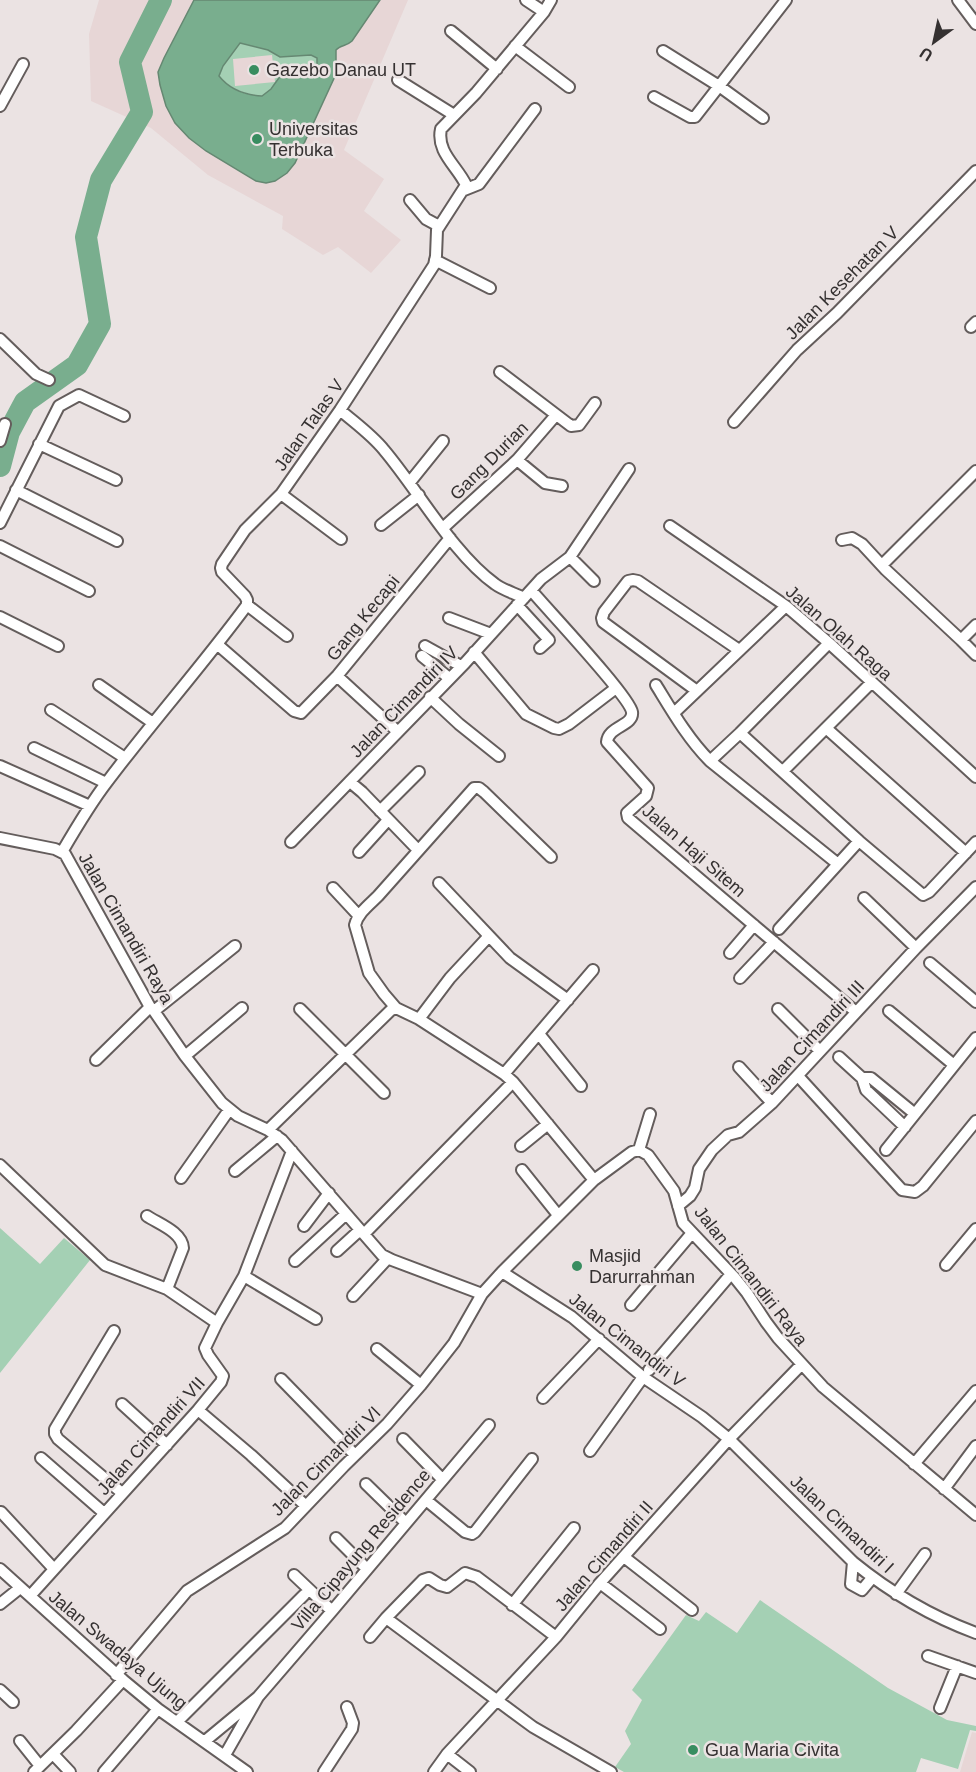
<svg xmlns="http://www.w3.org/2000/svg" width="976" height="1772" font-family="Arial,sans-serif">
	<rect width="100%" height="100%" fill="#ebe3e3"/>
	<path fill="#e7d6d6" d="M99,0H408L344,150L384,179L364,211L401,240L371,273L338,247L323,255L282,229L283,216L208,175L151,128L91,101L89,34Z
		M972,1732L976,1733V1772H960Z"/>
	<path fill="#a4d0b4" fill-rule="evenodd" d="M240,43L268,50L280,57L311,55L317,58V64L314,67L281,75L271,89L262,96C245,94 231,90 219,76L223,66ZM272,55L275,82L235,86L233,59Z
		M0,1228L40,1264L64,1238L90,1260L0,1373Z
		M760,1600L888,1688L947,1720L976,1726V1731L970,1730L958,1769L921,1758L916,1772H624L615,1767L631,1744L625,1731L642,1700L632,1690L686,1615L699,1621L706,1612L737,1633Z"/>
	<path fill="#79ae8e" stroke="#658872" stroke-width="1.5" fill-rule="evenodd" d="M194,0H380L352,41C347,46 340,45 336,50V74L295,163L287,173L275,181L266,183L256,181L206,151L189,138L175,123L166,106L160,85L158,72L164,58ZM240,43L268,50L280,57L311,55L317,58V64L314,67L281,75L271,89L262,96C245,95 230,90 219,76L223,66Z"/>
	<g fill="none" stroke-linecap="round" stroke-linejoin="round">
		<path stroke="#79ae8e" stroke-width="22" d="M0,466L9,432L25,402L77,365L100,324L86,237L101,180L142,112L130,62L161,0"/>
		<defs>
			<path id="street" d="M526,0L544,12
				M958,0L976,24
				M451,31L497,69
				M515,46L569,87
				M663,51L719,86L763,118
				M398,80L454,115
				M654,97L690,117H695L786,0
				M0,106L23,64
				M464,190L479,184L535,109
				M410,200L426,219L439,226
				M435,260L490,288
				M971,327L976,322
				M0,339L36,374L49,380
				M500,372L571,426L579,425L595,403
				M340,410C355,423 372,435 384,450C418,490 453,554 495,584C503,590 514,593 524,598
				M734,422L797,350L837,313L976,171
				M0,441L5,424
				M39,444L116,480
				M517,460L545,483L562,486
				M410,482L443,441
				M16,490L117,541
				M281,494L341,539
				M0,523L59,406L79,395L124,416
				M381,525L419,495
				M670,526L786,606L829,643L976,777
				M443,528L517,460L556,415
				M842,540L852,538L862,544L886,570L961,640L976,625
				M0,546L89,591
				M570,557L594,581
				M882,565L976,471
				M531,590C546,608 630,697 632,712C634,726 608,726 607,742L648,788L646,796L627,813L628,818L856,1012
				M247,605L287,636
				M517,605L549,640L540,648
				M0,617L58,646
				M449,618L491,634
				M961,640L976,655
				M218,645L294,711L301,713L337,676L450,538
				M425,646L461,666
				M474,652L526,714L554,728L559,729L569,724L616,688
				M422,656L449,678
				M337,676L397,731
				M99,685L153,723
				M656,685C672,711 688,739 710,761L838,864
				M697,691L603,622L602,618L604,612L628,581L633,580L638,581L739,650
				M430,697L459,724L499,756
				M51,710L125,758
				M674,713L786,606
				M826,728L966,853
				M740,733L859,841L923,895L929,892L976,842
				M34,748L106,783
				M710,761L740,733L829,643
				M0,766L90,806
				M783,771L872,682
				M350,782L362,792L418,850
				M380,811L419,772
				M0,838L55,849L65,854L150,1007L154,1011L185,1056L222,1103L238,1116L268,1130L282,1140L382,1255L392,1260L482,1294
				M291,842L465,663L541,579L570,557L629,469
				M62,852C76,828 90,804 107,782C152,722 202,666 247,605V600L245,596L222,572L221,568L222,564L245,530L281,494L340,410L434,265L436,256L437,230L466,185C457,166 436,152 441,129L476,93L544,12L551,0
				M359,852L388,820
				M551,857L484,792L479,788H474L378,896C369,905 358,913 355,925L369,973L384,994L396,1008L419,1019L504,1074L513,1082L594,1180
				M439,883L510,958L568,1000
				M333,888L359,916
				M864,898L916,948
				M779,929L859,841
				M730,953L754,925
				M930,963L976,1002
				M740,978L774,942
				M300,1009L384,1093
				M778,1009L820,1051
				M154,1011L235,946
				M889,1011L954,1065
				M419,1019L450,978L489,936
				M539,1034L581,1086
				M185,1056L242,1008
				M839,1057L862,1078L866,1090L905,1127
				M96,1060L150,1007
				M739,1067L772,1103
				M504,1074L593,970
				M798,1076L902,1190L915,1192L923,1186L976,1121
				M862,1078H871L915,1114
				M268,1130L391,1010L396,1008
				M521,1146L548,1124
				M639,1150L650,1114
				M886,1150L976,1038
				M0,1165L105,1265L167,1289L217,1323
				M522,1170L558,1215
				M235,1171L277,1136
				M181,1178L229,1110
				M678,1206L690,1196L695,1188L699,1169L712,1150L728,1135L739,1132L772,1103L916,948L976,887
				M147,1216C159,1224 182,1232 183,1248L167,1289
				M304,1226L329,1193
				M364,1234L513,1082
				M337,1251L360,1230
				M295,1261L346,1214
				M946,1265L976,1229
				M502,1272L572,1317L643,1377L702,1417L729,1439L853,1562C891,1593 930,1616 976,1633
				M244,1276L316,1319
				M353,1296L388,1258
				M631,1305L692,1233
				M114,1331L55,1429V1434L58,1439L122,1493
				M377,1349L421,1385
				M649,1370L731,1274
				M281,1379L355,1455
				M543,1398L599,1339
				M122,1404L167,1445
				M198,1410L251,1455L306,1506
				M403,1439L442,1479
				M590,1451L643,1377
				M41,1458L104,1513
				M914,1464L976,1391
				M366,1484L406,1523
				M944,1489L976,1446
				M426,1500L465,1532L472,1534L475,1532L532,1459
				M1,1512L54,1569
				M336,1538L367,1569
				M624,1557L692,1610
				M853,1562L851,1584L862,1590L872,1578
				M0,1569L123,1680L158,1709L247,1772
				M294,1575L332,1611
				M600,1583L660,1629
				M896,1594L925,1554
				M30,1596L198,1410L221,1382L223,1376L208,1355L205,1348L217,1323L244,1276L292,1151
				M0,1604L20,1588
				M512,1605L574,1528
				M386,1618L533,1727L611,1772
				M370,1637L386,1618L423,1580L429,1578L440,1585L447,1587L465,1573L477,1577L556,1637
				M928,1656L976,1673
				M116,1675L187,1591L285,1528L344,1466L387,1424L421,1385L454,1343L482,1294L502,1272L594,1180L632,1152L639,1150L648,1155L674,1191L683,1223L735,1278L747,1293L766,1322L778,1338L823,1387L976,1515
				M0,1690L13,1702
				M258,1697L332,1611L489,1425
				M940,1708L957,1666
				M177,1722L304,1595
				M20,1741L40,1766
				M205,1741L258,1697L225,1755
				M53,1754L70,1772
				M447,1754L470,1772
				M34,1772L76,1731L123,1680
				M104,1772L158,1709
				M324,1772L352,1729L353,1723L347,1707
				M434,1772L447,1754L556,1637L600,1583L729,1439L801,1365"/>
		</defs>
		<use href="#street" stroke="#645d5c" stroke-width="14"/>
		<use href="#street" stroke="#fff" stroke-width="10"/>
	</g>
	<g fill="#388d60" stroke="#ebe3e3" stroke-width="2">
		<circle cx="254" cy="70" r="6"/>
		<circle cx="257" cy="139" r="6"/>
		<circle cx="577" cy="1266" r="6"/>
		<circle cx="693" cy="1750" r="6"/>
	</g>
	<g text-anchor="middle" dominant-baseline="central" stroke-width="5" stroke-linejoin="round" paint-order="stroke">
		<g font-size="18" fill="#353131" stroke="#ebe3e3" text-anchor="start">
			<text x="266" y="70">Gazebo Danau UT</text>
			<text x="269" y="129">Universitas<tspan x="269" dy="21">Terbuka</tspan></text>
			<text x="589" y="1256">Masjid<tspan x="589" dy="21">Darurrahman</tspan></text>
			<text x="705" y="1750">Gua Maria Civita</text>
		</g>
		<g font-size="18" fill="#353131" stroke="#ebe3e3">
			<text transform="translate(842 283) rotate(-45)">Jalan Kesehatan V</text>
			<text transform="translate(309 425) rotate(-55)">Jalan Talas V</text>
			<text transform="translate(489 461) rotate(-45)">Gang Durian</text>
			<text transform="translate(363 618) rotate(-51)">Gang Kecapi</text>
			<text transform="translate(839 633) rotate(41)">Jalan Olah Raga</text>
			<text transform="translate(404 702) rotate(-46)">Jalan Cimandiri IV</text>
			<text transform="translate(694 851) rotate(41)">Jalan Haji Sitem</text>
			<text transform="translate(126 928) rotate(60)">Jalan Cimandiri Raya</text>
			<text transform="translate(812 1036) rotate(-47)">Jalan Cimandiri III</text>
			<text transform="translate(751 1276) rotate(52)">Jalan Cimandiri Raya</text>
			<text transform="translate(627 1340) rotate(38)">Jalan Cimandiri V</text>
			<text transform="translate(151 1436) rotate(-48)">Jalan Cimandiri VII</text>
			<text transform="translate(326 1461) rotate(-45)">Jalan Cimandiri VI</text>
			<text transform="translate(842 1524) rotate(43)">Jalan Cimandiri I</text>
			<text transform="translate(361 1550) rotate(-50)">Villa Cipayung Residence</text>
			<text transform="translate(604 1556) rotate(-49)">Jalan Cimandiri II</text>
			<text transform="translate(118 1650) rotate(40)">Jalan Swadaya Ujung</text>
		</g>
	</g>
	<g transform="translate(934 42) rotate(213)" stroke="#ebe3e3" stroke-width="4.5" paint-order="stroke">
	<path d="M0-4.5L10 22L0 15L-10 22Z" fill="#353131"/>
	<text y="-9" font-size="16" font-weight="bold" text-anchor="middle" fill="#353131">U</text>
	</g>
</svg>
